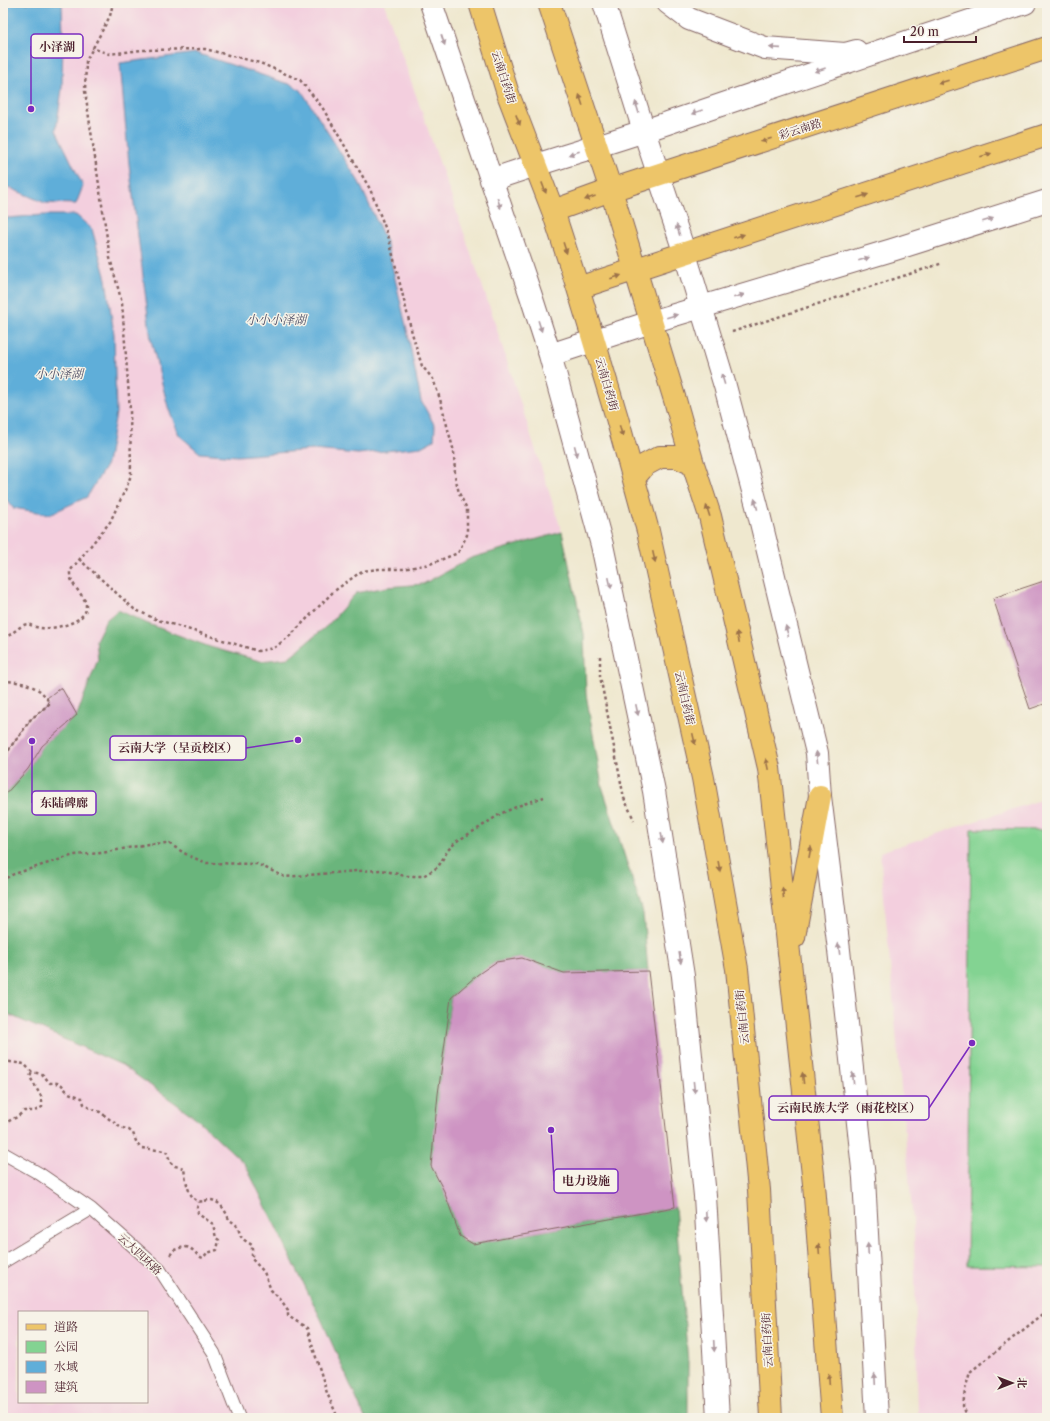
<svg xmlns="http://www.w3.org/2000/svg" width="1050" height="1421" font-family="'Libre Caslon Text','Noto Serif SC',serif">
	<rect width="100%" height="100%" fill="#f7f3e8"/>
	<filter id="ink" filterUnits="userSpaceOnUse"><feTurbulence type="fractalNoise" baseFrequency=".025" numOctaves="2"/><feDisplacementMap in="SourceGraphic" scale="8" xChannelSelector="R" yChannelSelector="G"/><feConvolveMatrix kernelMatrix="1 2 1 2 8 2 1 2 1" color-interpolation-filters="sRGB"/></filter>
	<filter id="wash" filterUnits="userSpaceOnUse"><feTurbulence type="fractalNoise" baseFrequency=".012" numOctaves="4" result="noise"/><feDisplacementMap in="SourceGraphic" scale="16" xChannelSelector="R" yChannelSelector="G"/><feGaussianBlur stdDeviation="0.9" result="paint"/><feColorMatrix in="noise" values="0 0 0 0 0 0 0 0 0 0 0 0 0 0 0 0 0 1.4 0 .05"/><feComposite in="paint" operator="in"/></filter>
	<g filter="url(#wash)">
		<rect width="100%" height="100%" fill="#efe8cf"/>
		<path fill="#f3cfde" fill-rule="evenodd" d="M3,3H384L490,308L562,532L584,634L586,694L602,786L643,913L648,971L675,1207L688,1362V1418H3ZM19,1312H147V1402H19Z
			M1047,798V1418H918L914,1234L880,852Z"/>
		<path fill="#83d392" stroke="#66795e" d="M971,829L1047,830V1267L967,1266Z"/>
		<path fill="#6ab57c" stroke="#5a6a54" d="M562,532L584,634L586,694L602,786L643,913L648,971L564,973L522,958L496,962L477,975L451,997L438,1094L444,1191L462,1241L473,1244L675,1207L688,1362V1418H365L322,1321L245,1164L196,1118L122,1065L3,1012V797L28,769L42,746L77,715L98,659L96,640L106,620L118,610L146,623L210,647L260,661L288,658L328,625L356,593L387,587L423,584L471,558Z"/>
		<path fill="#5faed9" stroke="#546682" d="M3,3H62L63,36L62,89L56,130L83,186L76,204L45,203L3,185Z
			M196,53L292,85L301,90L359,182L387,244L407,330L421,401L435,426L434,440L421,447L358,454L313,450L237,456L200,453L179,435L168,407L151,340L129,164L120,63Z
			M43,215H76L92,229L106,279L114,334L116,413L107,464L87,497L50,514L13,508L3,495V217L8,218Z"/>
		<g id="blocks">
			<path fill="#ce94c3" d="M1047,580V703L1030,709L993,598Z
				M61,687L77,715L42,746L28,769L3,797V763L11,746L20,735L30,720L49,704L47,698Z
				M522,958L564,973L648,971L675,1207L473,1244L460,1236L444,1191L431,1166L438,1094L451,998L477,975L496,962Z"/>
		</g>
	</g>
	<g filter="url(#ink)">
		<use href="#blocks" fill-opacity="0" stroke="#846564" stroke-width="1"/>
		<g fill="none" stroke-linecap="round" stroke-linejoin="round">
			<defs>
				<path id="lane" d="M3,1153L40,1174L91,1209L160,1270L214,1353L239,1418
					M3,1262L91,1209"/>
				<path id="street" d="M431,3L531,296L550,355L602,545L654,791L683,976L705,1196L718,1418
					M604,3L644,131L685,254L725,386L757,506L817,753L820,796L839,950L864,1178L877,1418
					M668,3L689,19L765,48L845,54L856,51
					M491,180C542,162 593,148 644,131C771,88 898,44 1025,3
					M550,355L651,322L892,250L1047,201"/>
				<path id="primary" d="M480,3L508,94L553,211L578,288L617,418L648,531L703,778L737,969L759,1190L771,1418
					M549,3L611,190L675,400L693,464L710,516L769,768L814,1184L832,1418
					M553,211L611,190L1047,48
					M578,288L1047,135
					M634,478L645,465L660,457H677L693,464
					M794,937L820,796"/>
			</defs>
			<use href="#lane" stroke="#846564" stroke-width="14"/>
			<use href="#street" stroke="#846564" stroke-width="24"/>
			<use href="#primary" stroke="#846564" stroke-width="24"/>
			<path stroke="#846564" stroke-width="2.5" stroke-dasharray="3 3" stroke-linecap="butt" d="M732,332L943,263
				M79,559L134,609L158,620L258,651L274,648L291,635L333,592L362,571L378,569H403L430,564L458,553L467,535V509L459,493L455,476L454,452L440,399L433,379L422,366L412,333L388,235L370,189L322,107L300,80L260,63L205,49L142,50L109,54L92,48
				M3,635L8,636C13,633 19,627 24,625C29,623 31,626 36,627C48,631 78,625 85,612C86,610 86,606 86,603C81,592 69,583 70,571L110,522L127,486L131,475L130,410L122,303L110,258L85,91L86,61L110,16L113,3
				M600,656V676L624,798L634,820
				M3,681C20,681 44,686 49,704L30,720L20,735L11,746L3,763
				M3,883L6,878L14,874L74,855L102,853L148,844L168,843L189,856L207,863L257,864L285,877L356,871L382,870L405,876H423L438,867L448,850L457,841L479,828L500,814L518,806L544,797
				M3,1061L24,1064L32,1072L42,1074L50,1083C65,1082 60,1086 69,1093C73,1095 78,1096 82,1098L84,1104L91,1109L100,1112L120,1127L129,1130L133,1133L137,1144L141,1148L166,1151L171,1163L175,1166L184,1168C185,1177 188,1198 198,1201C202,1202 204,1201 208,1200C219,1199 226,1211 229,1220C243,1227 236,1232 243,1239C245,1241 249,1243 252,1245V1259L264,1272L271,1290L281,1300L288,1310V1316L307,1328L327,1393L338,1418
				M3,1124L17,1117L24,1111H35L42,1107V1098L30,1077L32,1072
				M170,1255L174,1250C178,1249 182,1247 185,1247C193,1247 196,1256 203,1258L207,1253L217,1250L219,1240L216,1238L213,1224L198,1214L197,1208L199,1202
				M968,1418L963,1406L965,1390L970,1372L1047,1311"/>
			<use href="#lane" stroke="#fff" stroke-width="12"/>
			<use href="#street" stroke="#fff" stroke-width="22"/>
			<use href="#primary" stroke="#edc569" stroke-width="22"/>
		</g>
		<defs><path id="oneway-solid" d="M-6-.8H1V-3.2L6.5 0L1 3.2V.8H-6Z"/></defs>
		<g fill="#ae9aa0">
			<use href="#oneway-solid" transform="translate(443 40) rotate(71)"/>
			<use href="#oneway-solid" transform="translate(775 48) rotate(-176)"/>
			<use href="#oneway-solid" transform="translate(820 70) rotate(161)"/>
			<use href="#oneway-solid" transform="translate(637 107) rotate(-107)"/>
			<use href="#oneway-solid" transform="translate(697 112) rotate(160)"/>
			<use href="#oneway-solid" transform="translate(574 153) rotate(163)"/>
			<use href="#oneway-solid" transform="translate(499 203) rotate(72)"/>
			<use href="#oneway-solid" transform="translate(988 220) rotate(-18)"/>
			<use href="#oneway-solid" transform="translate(678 230) rotate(-108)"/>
			<use href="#oneway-solid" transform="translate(864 259) rotate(-17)"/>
			<use href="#oneway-solid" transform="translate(739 296) rotate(-17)"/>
			<use href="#oneway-solid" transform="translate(672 316) rotate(-16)"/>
			<use href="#oneway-solid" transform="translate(540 326) rotate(72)"/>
			<use href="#oneway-solid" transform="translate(723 379) rotate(-107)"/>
			<use href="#oneway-solid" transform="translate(576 451) rotate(75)"/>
			<use href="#oneway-solid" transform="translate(756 504) rotate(-105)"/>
			<use href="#oneway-solid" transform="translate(610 583) rotate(78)"/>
			<use href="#oneway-solid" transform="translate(787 631) rotate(-104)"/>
			<use href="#oneway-solid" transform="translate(637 710) rotate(78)"/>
			<use href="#oneway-solid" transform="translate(817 757) rotate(-96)"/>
			<use href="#oneway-solid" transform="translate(662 838) rotate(81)"/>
			<use href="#oneway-solid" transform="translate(839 949) rotate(-97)"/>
			<use href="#oneway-solid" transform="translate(680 958) rotate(81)"/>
			<use href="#oneway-solid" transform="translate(853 1078) rotate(-96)"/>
			<use href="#oneway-solid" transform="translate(694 1087) rotate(84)"/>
			<use href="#oneway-solid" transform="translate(706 1216) rotate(87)"/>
			<use href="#oneway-solid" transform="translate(868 1249) rotate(-93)"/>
			<use href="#oneway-solid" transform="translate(714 1346) rotate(87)"/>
			<use href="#oneway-solid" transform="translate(875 1379) rotate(-93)"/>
		</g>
		<g fill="#9c724a">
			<use href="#oneway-solid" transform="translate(943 82) rotate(162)"/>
			<use href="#oneway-solid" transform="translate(581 100) rotate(-108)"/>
			<use href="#oneway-solid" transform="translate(518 120) rotate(69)"/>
			<use href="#oneway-solid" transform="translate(766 140) rotate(162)"/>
			<use href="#oneway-solid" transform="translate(986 155) rotate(-18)"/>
			<use href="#oneway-solid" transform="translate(544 188) rotate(69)"/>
			<use href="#oneway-solid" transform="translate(863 196) rotate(-18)"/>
			<use href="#oneway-solid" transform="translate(590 198) rotate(160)"/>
			<use href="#oneway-solid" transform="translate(739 236) rotate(-18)"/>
			<use href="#oneway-solid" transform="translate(565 248) rotate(72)"/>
			<use href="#oneway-solid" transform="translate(616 277) rotate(-17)"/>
			<use href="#oneway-solid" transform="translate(621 431) rotate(75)"/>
			<use href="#oneway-solid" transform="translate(708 511) rotate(-108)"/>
			<use href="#oneway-solid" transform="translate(654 557) rotate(77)"/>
			<use href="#oneway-solid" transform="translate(738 637) rotate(-103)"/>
			<use href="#oneway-solid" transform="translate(694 739) rotate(77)"/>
			<use href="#oneway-solid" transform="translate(767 764) rotate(-102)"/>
			<use href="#oneway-solid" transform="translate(810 852) rotate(-80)"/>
			<use href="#oneway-solid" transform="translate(719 866) rotate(80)"/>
			<use href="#oneway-solid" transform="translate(783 893) rotate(-96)"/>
			<use href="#oneway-solid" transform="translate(803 1078) rotate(-96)"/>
			<use href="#oneway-solid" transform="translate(819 1249) rotate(-94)"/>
			<use href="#oneway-solid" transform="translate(829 1379) rotate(-94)"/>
		</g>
	</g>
	<g text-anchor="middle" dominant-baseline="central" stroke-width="3" stroke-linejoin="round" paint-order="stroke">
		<g font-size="11" fill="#4a1f2b" stroke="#f7f3e8">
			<text transform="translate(504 77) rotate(72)">云南白药街</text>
			<text transform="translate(800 129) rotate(-18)">彩云南路</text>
			<text transform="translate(607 384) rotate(74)">云南白药街</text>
			<text transform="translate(685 698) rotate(77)">云南白药街</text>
			<text transform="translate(742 1017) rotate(-96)">云南白药街</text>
			<text transform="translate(140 1254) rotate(43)">云大四环路</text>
			<text transform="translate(767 1340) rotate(-93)">云南白药街</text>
		</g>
		<g font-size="12" font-style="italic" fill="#515168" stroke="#f7f3e8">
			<text x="276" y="319">小小小泽湖</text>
			<text x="59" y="373">小小泽湖</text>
		</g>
	</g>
	<path fill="none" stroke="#7b2cbf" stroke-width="1.5" d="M31 109L31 46M298 740L246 748M32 741L32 803M972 1043L929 1108M551 1130L554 1181"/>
	<g fill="#7b2cbf" stroke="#f7f3e8" stroke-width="1.5">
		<circle cx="31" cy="109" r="4"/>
		<circle cx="298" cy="740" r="4"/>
		<circle cx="32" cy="741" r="4"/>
		<circle cx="972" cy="1043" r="4"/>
		<circle cx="551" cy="1130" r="4"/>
	</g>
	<g fill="#f7f3e8" stroke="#7b2cbf" stroke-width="1.5">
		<rect x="31" y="34" width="52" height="24" rx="4"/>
		<rect x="110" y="736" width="136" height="24" rx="4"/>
		<rect x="32" y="791" width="64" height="24" rx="4"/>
		<rect x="769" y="1096" width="160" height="24" rx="4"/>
		<rect x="554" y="1169" width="64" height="24" rx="4"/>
	</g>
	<g font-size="12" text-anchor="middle" font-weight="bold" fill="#4a1f2b">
		<text x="57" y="51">小泽湖</text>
		<text x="178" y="752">云南大学（呈贡校区）</text>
		<text x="64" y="807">东陆碑廊</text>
		<text x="849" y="1112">云南民族大学（雨花校区）</text>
		<text x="586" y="1185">电力设施</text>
	</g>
	<rect width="1050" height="1421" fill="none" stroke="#f7f3e8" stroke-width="16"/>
	<rect x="18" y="1311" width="130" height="92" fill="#f7f3e8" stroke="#b29e9c"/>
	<rect x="26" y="1324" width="20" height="6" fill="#edc569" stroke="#b29e9c"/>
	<text x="54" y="1331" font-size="12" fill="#4a1f2b">道路</text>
	<rect x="26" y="1341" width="20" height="12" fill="#83d392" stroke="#b29e9c"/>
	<text x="54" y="1351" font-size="12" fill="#4a1f2b">公园</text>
	<rect x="26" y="1361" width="20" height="12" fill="#5faed9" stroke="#b29e9c"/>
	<text x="54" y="1371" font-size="12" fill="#4a1f2b">水域</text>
	<rect x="26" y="1381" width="20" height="12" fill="#ce94c3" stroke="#b29e9c"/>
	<text x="54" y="1391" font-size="12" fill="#4a1f2b">建筑</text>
	<g transform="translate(1012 1383) rotate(90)" stroke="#f7f3e8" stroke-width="3" paint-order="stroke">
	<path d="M0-3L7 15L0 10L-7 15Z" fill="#4a1f2b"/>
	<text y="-6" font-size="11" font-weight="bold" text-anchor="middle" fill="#4a1f2b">北</text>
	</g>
	<path d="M904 36v6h72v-6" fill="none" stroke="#4a1f2b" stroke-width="2"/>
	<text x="910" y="36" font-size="12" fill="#4a1f2b" stroke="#f7f3e8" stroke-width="3" paint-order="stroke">20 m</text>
</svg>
